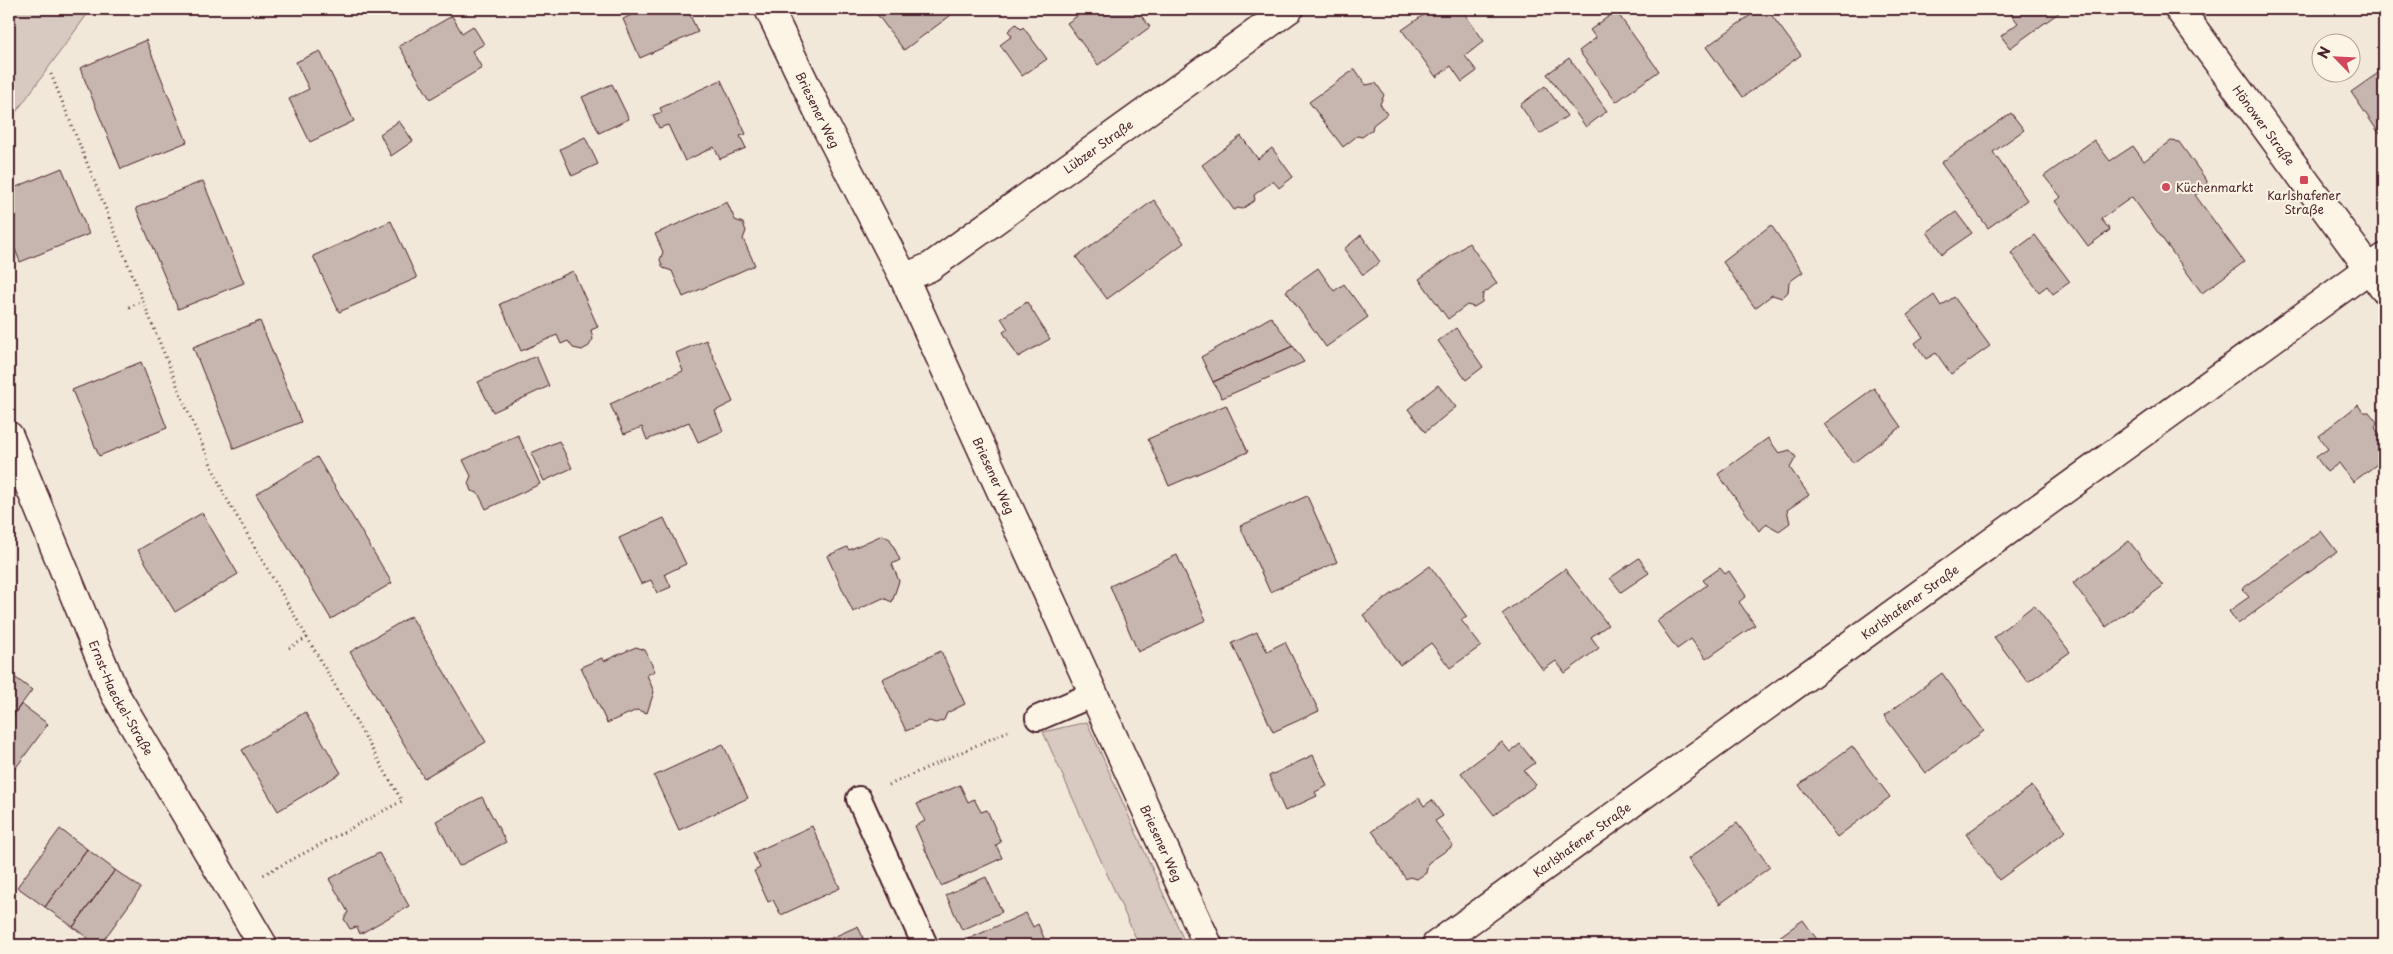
<svg xmlns="http://www.w3.org/2000/svg" width="2393" height="954" font-family="'Playpen Sans',sans-serif">
	<rect width="100%" height="100%" fill="#f1e8da"/>
	<filter id="ink" filterUnits="userSpaceOnUse"><feTurbulence type="fractalNoise" baseFrequency=".02" numOctaves="2"/><feDisplacementMap in="SourceGraphic" scale="10" xChannelSelector="R" yChannelSelector="G"/><feConvolveMatrix kernelMatrix="1 2 1 2 8 2 1 2 1" color-interpolation-filters="sRGB"/></filter>
	<g filter="url(#ink)">
		<path fill="#d8cac0" stroke="#917476" d="M9,9H91L9,122Z
			M1087,722L1186,945H1139L1043,732Z"/>
		<g fill="none" stroke-linecap="round" stroke-linejoin="round">
			<path stroke="#8b6d6f" stroke-width="12" d="M9,12L11,9"/>
		</g>
		<path fill="#c7b6af" stroke="#4a1f2b" d="M644,9H687L698,32L640,58L623,19Z
			M873,9H947L951,15L904,50Z
			M1087,9H1136L1150,27L1098,65L1067,23Z
			M1432,9H1461L1484,41L1465,56L1477,71L1462,82L1451,66L1436,77L1402,30Z
			M1759,9H1767L1801,55L1743,97L1706,47Z
			M2007,9H2064L2010,48L2001,36L2018,23Z
			M1616,11L1659,71L1616,102L1579,51L1596,38L1590,30Z
			M452,16L462,33L473,26L484,44L472,51L482,68L430,99L399,46Z
			M1016,24L1021,29L1023,27L1047,59L1022,76L1000,45L1012,36L1008,31Z
			M146,40L187,142L121,169L80,68Z
			M320,51L354,121L310,142L289,99L309,89L296,62Z
			M1569,58L1607,111L1586,127L1547,74Z
			M1355,69L1366,85L1376,83L1384,95L1380,104L1387,114L1373,125L1372,130L1362,137L1357,136L1343,147L1309,102Z
			M2384,69V132L2379,133L2351,92Z
			M721,80L746,134L740,136L746,148L720,159L714,147L685,161L668,125L659,128L653,115L662,112L660,108Z
			M612,84L629,119L599,133L582,97Z
			M1545,86L1567,116L1540,134L1520,105Z
			M2011,113L2024,130L1993,152L2027,200L1988,228L1941,163Z
			M399,121L413,141L391,156L380,134Z
			M1241,136L1258,159L1272,148L1293,177L1279,188L1273,181L1254,195L1255,200L1242,209L1238,208L1234,210L1202,165Z
			M585,137L598,164L572,176L560,149Z
			M2094,140L2110,161L2133,146L2144,161L2171,141L2179,142L2207,181L2206,188L2195,195L2244,262L2202,293L2132,197L2101,219L2110,230L2088,246L2055,201L2061,197L2044,176Z
			M62,168L89,234L20,262L9,233V190Z
			M203,181L244,283L178,309L136,208Z
			M1154,200L1184,243L1107,299L1076,257Z
			M727,202L735,220L743,223L746,231L743,239L755,265L683,297L672,271L663,268L660,260L663,252L655,234Z
			M1956,212L1972,233L1942,254L1927,232Z
			M391,221L417,278L339,312L313,256Z
			M1771,225L1803,272L1789,282L1788,292L1782,298L1772,295L1755,308L1723,262Z
			M1361,235L1380,262L1363,275L1344,249Z
			M2035,235L2070,282L2053,294L2047,286L2039,292L2011,253Z
			M1469,243L1497,283L1483,294L1482,302L1474,307L1467,305L1448,319L1419,279Z
			M1318,268L1334,291L1344,284L1368,317L1326,347L1286,291Z
			M573,271L598,327L591,330L593,339L589,346L582,350L573,348L568,341L561,344L557,335L521,351L500,304Z
			M1934,295L1941,306L1954,297L1990,346L1951,374L1936,353L1926,359L1915,343L1923,337L1907,315Z
			M1027,302L1050,339L1018,357L1003,332L1008,329L1001,318Z
			M1271,317L1293,346L1213,382L1201,357Z
			M260,321L301,422L234,449L193,347Z
			M1456,328L1483,367L1466,380L1438,341Z
			M706,340L733,402L715,411L723,431L698,442L689,422L647,440L642,427L624,434L610,404L683,371L676,353Z
			M1293,346L1304,362L1222,398L1213,382Z
			M536,356L549,386L493,412L478,382Z
			M141,362L167,428L99,456L72,390Z
			M1438,385L1456,407L1425,432L1408,409Z
			M1874,388L1901,427L1853,463L1824,424Z
			M1226,405L1248,452L1169,486L1148,439Z
			M2358,405L2363,412H2369L2377,422L2375,428L2384,441V459L2353,482L2339,463L2327,472L2316,457L2328,449L2318,436Z
			M518,435L540,484L486,509L478,493L471,491L468,483L471,476L463,460Z
			M1768,438L1779,453L1790,450L1796,457L1790,468L1809,495L1787,510L1790,523L1779,531L1767,524L1759,531L1718,474Z
			M559,441L572,468L544,481L531,453Z
			M317,457L392,583L331,619L256,494Z
			M1307,496L1337,562L1270,592L1240,526Z
			M202,513L238,574L175,612L138,550Z
			M664,518L686,564L665,574L671,587L657,593L651,580L641,584L619,538Z
			M2321,531L2337,552L2238,624L2229,611L2249,597L2242,589Z
			M882,535L890,539L900,560L892,564L899,581L892,602L883,598L853,612L827,556L847,547L849,550Z
			M2129,541L2163,586L2106,627L2073,583Z
			M1177,555L1206,620L1138,652L1110,586Z
			M1639,558L1649,573L1621,592L1610,578Z
			M1430,566L1467,617L1461,620L1481,646L1450,668L1431,643L1400,665L1363,615Z
			M1720,568L1725,574L1729,571L1746,596L1739,602L1755,625L1706,659L1691,639L1677,649L1657,621L1707,585L1703,580Z
			M1565,569L1608,625L1591,637L1599,648L1565,673L1556,661L1543,670L1502,614Z
			M2034,605L2070,652L2028,682L1994,637Z
			M411,616L486,742L424,778L350,652Z
			M1257,632L1267,651L1285,642L1319,711L1273,732L1232,643Z
			M636,647L645,650L655,671L647,675L654,692L647,713L637,710L607,723L581,667L602,658L604,661Z
			M941,651L965,704L947,713L944,720L936,723L929,721L906,731L882,679Z
			M9,673L32,690L9,721Z
			M1942,673L1984,731L1926,773L1884,716Z
			M21,704L48,724L9,777V721Z
			M305,712L341,773L278,811L242,750Z
			M1502,742L1510,752L1520,744L1535,763L1524,771L1536,785L1494,815L1461,773Z
			M723,744L748,798L679,830L654,776Z
			M1852,746L1890,797L1837,837L1799,785Z
			M1313,755L1327,786L1315,792L1317,796L1285,811L1269,776Z
			M960,785L968,802L974,799L981,812L987,810L1001,842L996,845L1002,858L941,886L915,826L925,821L917,804Z
			M2032,786L2066,831L1999,880L1966,834Z
			M482,797L506,842L459,866L436,821Z
			M1419,798L1424,806L1432,800L1443,816L1435,821L1453,846L1428,863L1426,873L1417,879L1409,877L1406,879L1372,831Z
			M1737,823L1770,867L1720,904L1688,859Z
			M812,826L840,888L781,915L773,900L768,902L754,871L760,868L753,853Z
			M60,829L87,849L45,907L17,887Z
			M87,849L115,870L73,927L45,907Z
			M379,853L409,906L360,934L357,927L350,929L344,919L348,912L329,879Z
			M115,870L141,888L100,945H97L73,927Z
			M986,877L1002,912L962,930L946,895Z
			M1026,913L1033,927L1038,924L1047,945H968L966,940Z
			M1803,920L1821,945H1768Z
			M858,926L866,945H816Z"/>
		<g fill="none" stroke-linecap="round" stroke-linejoin="round">
			<defs>
				<path id="service" d="M1038,718L1094,694
					M859,799L925,945"/>
				<g id="minor">
					<path id="s1" d="M769,9L824,123L904,278L1208,945"/>
					<path id="s2" d="M904,278L930,267L1289,9"/>
					<path id="s3" d="M9,436L115,694L263,945"/>
					<path id="s4" d="M1436,945L2384,258"/>
				</g>
				<g id="secondary">
					<path id="s5" d="M2179,9L2384,289"/>
				</g>
			</defs>
			<use href="#service" stroke="#4a1f2b" stroke-width="28"/>
			<use href="#minor" stroke="#4a1f2b" stroke-width="31"/>
			<use href="#secondary" stroke="#4a1f2b" stroke-width="31"/>
			<path stroke="#4a1f2b" stroke-width="3" stroke-dasharray="1 4" stroke-linecap="butt" d="M51,74L185,405L224,494L402,801L263,875
				M129,307L143,301
				M289,648L308,637
				M889,785L1008,731"/>
			<use href="#service" stroke="#fcf5e5" stroke-width="24"/>
			<use href="#minor" stroke="#fcf5e5" stroke-width="28"/>
			<use href="#secondary" stroke="#fcf5e5" stroke-width="28"/>
		</g>
	</g>
	<g fill="#d1495b" stroke="#fcf5e5" stroke-width="2">
		<rect x="2299" y="175" width="10" height="10" rx="2.5"/>
		<circle cx="2166" cy="187" r="5"/>
	</g>
	<g text-anchor="middle" dominant-baseline="central" stroke-width="4" stroke-linejoin="round" paint-order="stroke">
		<g font-size="12" fill="#4a1f2b" stroke="#fcf5e5">
			<text stroke="none"><textPath href="#s1" startOffset="112">Briesener Weg</textPath></text>
			<text stroke="none"><textPath href="#s5" startOffset="144">Hönower Straße</textPath></text>
			<text stroke="none"><textPath href="#s2" startOffset="235">Lübzer Straße</textPath></text>
			<text stroke="none"><textPath href="#s1" startOffset="518">Briesener Weg</textPath></text>
			<text stroke="none"><textPath href="#s4" startOffset="585">Karlshafener Straße</textPath></text>
			<text stroke="none"><textPath href="#s3" startOffset="285">Ernst-Haeckel-Straße</textPath></text>
			<text stroke="none"><textPath href="#s4" startOffset="180">Karlshafener Straße</textPath></text>
			<text stroke="none"><textPath href="#s1" startOffset="922">Briesener Weg</textPath></text>
		</g>
		<g font-size="12" fill="#4a1f2b" stroke="#fcf5e5" text-anchor="start">
			<text x="2176" y="187">Küchenmarkt</text>
			<text x="2304" y="195" text-anchor="middle">Karlshafener<tspan x="2304" dy="14">Straße</tspan></text>
		</g>
	</g>
	<rect width="2393" height="954" fill="none" stroke="#fcf5e5" stroke-width="30"/>
	<rect x="15" y="15" width="2363" height="924" fill="none" stroke="#4a1f2b" stroke-width="2" filter="url(#ink)"/>
	<g transform="translate(2336 58) rotate(294)"><circle r="24" fill="#fcf5e5" stroke="#b59f9b"/>
	<path d="M0-4L9 19L0 12L-9 19Z" fill="#d1495b"/>
	<text y="-8" font-size="14" font-weight="bold" text-anchor="middle" fill="#4a1f2b">N</text>
	</g>
</svg>
